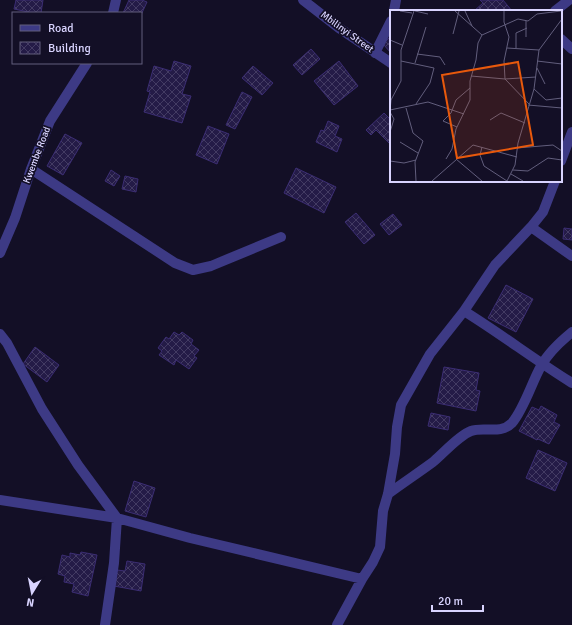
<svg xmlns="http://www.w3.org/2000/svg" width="572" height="625" font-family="Signika,sans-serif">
	<defs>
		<pattern id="building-cross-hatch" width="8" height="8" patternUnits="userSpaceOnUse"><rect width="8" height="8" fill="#241b47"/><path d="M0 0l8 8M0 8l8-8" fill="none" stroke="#433b63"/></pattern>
	</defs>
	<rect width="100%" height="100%" fill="#130f26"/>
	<path fill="url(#building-cross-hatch)" stroke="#3b2d73" d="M16,0H43L41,13H33L14,9Z
		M129,0H142L147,2L141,15V13H123Z
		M480,0H503L512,11H474L483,3Z
		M391,36V53L383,44Z
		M311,49L320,59L302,75L293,65Z
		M174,61L191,66L182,94L191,96L182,123L144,112L150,92L147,91L154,66L171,71Z
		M339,61L358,86L334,105L314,81Z
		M253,66L273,83L262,95L242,78Z
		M242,92L252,97L235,129L226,125Z
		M384,113L391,120V141L389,143L376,130L371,135L366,130Z
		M328,121L339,126L335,136L342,139L337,152L316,142L321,130L324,131Z
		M208,126L229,134L217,164L196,155Z
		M65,134L82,143L63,175L47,166Z
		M296,168L336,187L324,213L284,193Z
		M111,170L120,176L114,186L105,181Z
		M125,176L138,179L136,192L122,189Z
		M356,213L375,235L364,244L345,222Z
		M393,214L402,225L389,235L380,224Z
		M564,228L572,229V240L563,239Z
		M506,285L533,299L516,332L488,318Z
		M174,332L179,335L182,332L193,340L191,344L199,350L194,356L197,358L189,369L176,360L174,365L159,355L162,351L158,348L166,337L169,339Z
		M35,347L59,365L47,382L23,364Z
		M444,367L479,373L476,390L480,391L476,411L437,403Z
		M541,406L557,415L554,422L560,425L549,444L538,439L537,440L519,431L532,407L539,410Z
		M431,413L450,417L448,430L428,426Z
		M538,450L567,463L555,491L526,478Z
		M134,481L155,488L146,517L125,511Z
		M81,552L97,555L88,596L72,592L74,584L64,582L65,576L58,574L62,555L70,557V553L80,555Z
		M127,561L145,564L141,591L114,586L117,570L125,571Z"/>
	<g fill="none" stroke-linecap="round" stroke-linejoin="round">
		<path stroke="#3d3a85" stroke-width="10" d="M303,0L339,28L391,63
			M394,11L396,0
			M555,11L569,0
			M113,13L116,0
			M561,39L572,49
			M375,53L391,21
			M561,161L572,132
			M31,169L175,263L193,270L211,266L281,237
			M531,227L572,256
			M0,253L15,218L31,169L50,121L87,63
			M464,311C501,334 535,360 572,383
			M0,334L7,343L42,409L78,465L117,518L114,563L105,625
			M388,494C403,483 418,473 433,462C444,453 458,436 471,431C484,426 500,435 512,423C524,409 532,382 541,366C548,353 561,341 572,332
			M0,500L117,518L190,538L362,579
			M337,625L362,579L373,562L380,547L383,511L388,494L395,454L397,427L401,405L430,354L464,311L495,265L531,227L543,212L555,181"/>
	</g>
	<g text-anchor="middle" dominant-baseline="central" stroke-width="3.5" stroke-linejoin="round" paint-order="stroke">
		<g font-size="10" fill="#d9d4ff" stroke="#130f26">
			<text transform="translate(347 32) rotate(36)">Mbilinyi Street</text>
			<text transform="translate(37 155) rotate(-69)">Kwembe Road</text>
		</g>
	</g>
	<g transform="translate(390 10)">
		<rect width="172" height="172" fill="#130f26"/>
		<path fill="none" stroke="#625e7d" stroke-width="1" d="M10,1L22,3M25,1L38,4M65,1L92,25M75,1L82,16M114,1V12L119,27L114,51L115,69L139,94M63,24L69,1M136,27V11M0,30L12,35M117,38L149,40M126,38V23L137,18M27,44L50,47L55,55M11,51L44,58L40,73L26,94M147,51L172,54M25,53L36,17M147,58L155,74M81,66L115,69L146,67M144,79L156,90L172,88M138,95L172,98M16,98L23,123L33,131L25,152L26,171M0,100L38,92L74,104M0,101L1,90L11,71V40L24,1M0,102L4,109L0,122M100,110L111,103L135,113M67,117L53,111L61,103L66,90L80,78M10,132L28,143M92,137L90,145L94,156L117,171M127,138L163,135L172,141M56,149L62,139L66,119L80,90V71L86,50L88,33L92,25L128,9L138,11L147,4L171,1M66,149L92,171M0,151L14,153L26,150M123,160L138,161L158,148L172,150M121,164L133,171M42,171L83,135L127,147M117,171L125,155L128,133L144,79L149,40L172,9"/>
		<path fill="#e8590c" fill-opacity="0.15" stroke="#e8590c" stroke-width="2" d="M128,52L143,135L67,148L52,65Z"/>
		<rect width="172" height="172" fill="none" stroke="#d9d4ff" stroke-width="2"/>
	</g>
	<rect x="12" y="12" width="130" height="52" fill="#130f26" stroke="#625e7d"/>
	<rect x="20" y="25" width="20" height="6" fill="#3d3a85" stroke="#625e7d"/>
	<text x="48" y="32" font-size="12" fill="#d9d4ff">Road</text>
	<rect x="20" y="42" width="20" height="12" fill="url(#building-cross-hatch)" stroke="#625e7d"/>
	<text x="48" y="52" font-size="12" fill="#d9d4ff">Building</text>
	<g transform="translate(32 593) rotate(190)" stroke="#130f26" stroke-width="3" paint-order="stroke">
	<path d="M0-3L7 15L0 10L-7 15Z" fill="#d9d4ff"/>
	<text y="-6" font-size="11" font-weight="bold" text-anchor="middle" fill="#d9d4ff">N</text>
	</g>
	<path d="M432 605v6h51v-6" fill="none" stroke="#d9d4ff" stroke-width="2"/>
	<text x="438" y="605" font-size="12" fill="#d9d4ff" stroke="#130f26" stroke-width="3" paint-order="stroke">20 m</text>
</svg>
